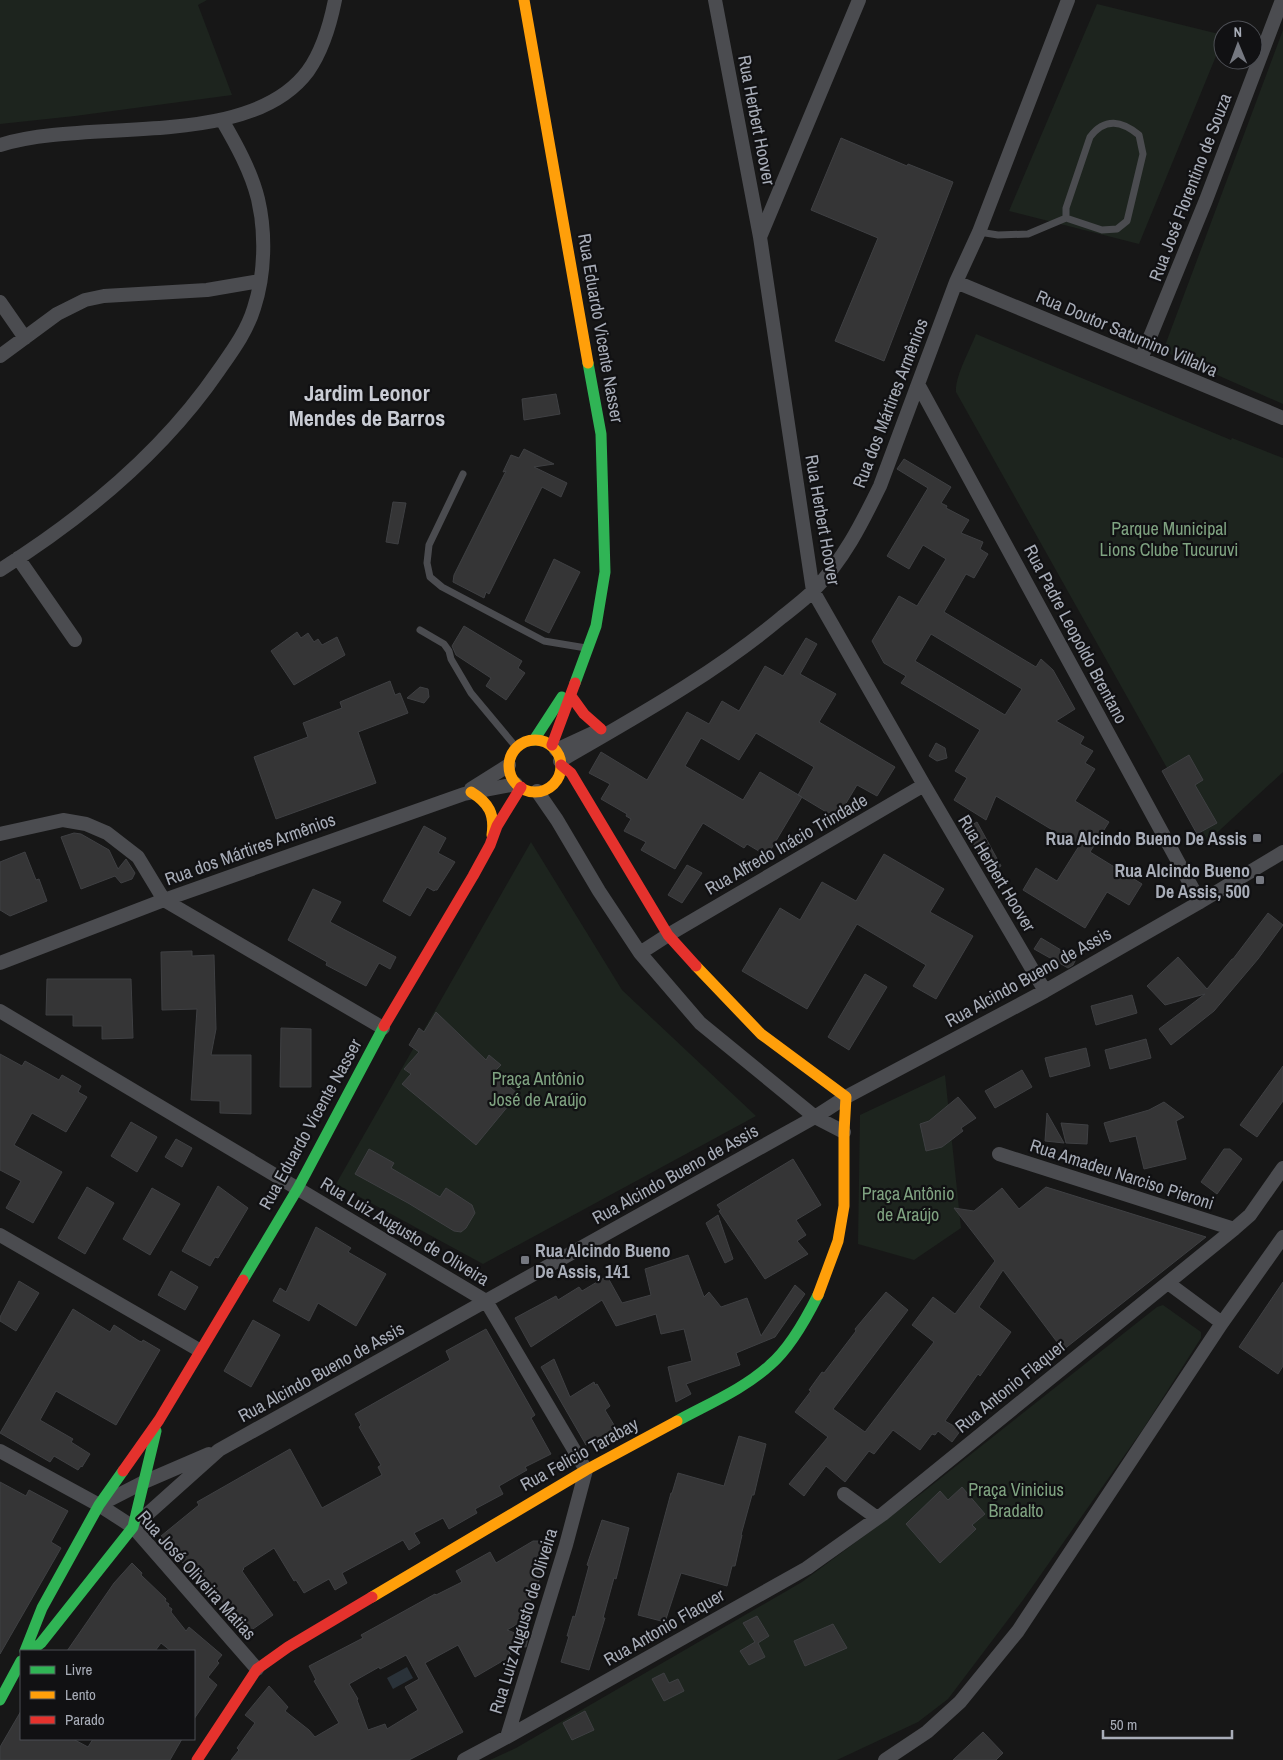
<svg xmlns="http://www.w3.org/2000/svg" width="1283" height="1760" font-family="'Archivo Narrow',sans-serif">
	<rect width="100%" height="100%" fill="#171717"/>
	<path fill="#1d241e" d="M0,0H207L198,5L232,95L75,116L0,124Z
		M1097,4L1223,35V39L1139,244L1009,211Z
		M1283,30V404L1163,351Z
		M976,334L1231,440L1232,438L1283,458V772L1208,841L956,392C955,376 970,350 976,334Z
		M531,842L622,990L756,1116L483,1264L336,1184Z
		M945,1075L961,1228L914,1260L858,1244L860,1115Z
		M1163,1305L1201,1332V1338L1143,1429L1023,1600L948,1699L918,1722L837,1760H490L516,1748L802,1582L922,1493L1157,1307Z"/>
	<path fill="#2a3239" d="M407,1667L413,1678L393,1689L387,1678Z"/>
	<path fill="#353536" stroke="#3f4043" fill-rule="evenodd" d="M841,138L907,166L908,164L953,182L884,361L835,341L878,238L811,210Z
		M556,394L560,414L524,420L522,399Z
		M524,449L554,464L534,467L567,483L561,497L542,487L489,594L486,592L484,598L453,582L454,575L506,471L503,472L511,455L519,458Z
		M904,459L951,487L941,503L947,506L946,508L969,520L961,533L983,542L980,549L988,554L974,578L966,574L944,612L1036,667L1041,659L1053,670L1075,709L1056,721L1084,737L1080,744L1093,751L1085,763L1095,769L1075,801L1109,822L1090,852L1142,884L1129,905L1107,892L1085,928L1023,890L1036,868L1057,881L1079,846L996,796L986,820L954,800L967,778L955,771L980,730L901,683L906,676L884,663L872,641L899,596L917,606L946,559L923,545L909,569L887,556L928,488L897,469ZM931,634L1022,689L1005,715L915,661Z
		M393,502L406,503L398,544L386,542Z
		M554,559L580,572L549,633L525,621Z
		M464,626L522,661L518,668L525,673L506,700L486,686L491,678L456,655L452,646Z
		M297,632L301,638L308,633L314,642L318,639L322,645L337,637L345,655L294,685L271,651Z
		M806,638L817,644L800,674L836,694L819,722L895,767L877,796L857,785L834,823L828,813L798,795L814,767L756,733L739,760L701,738L685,766L743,800L760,772L802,797L767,856L747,844L744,848L703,823L675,869L641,850L646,842L624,831L631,819L626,816L627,814L601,799L610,784L589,773L601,752L647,780L687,712L709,724L722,701L739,711L765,666L783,676Z
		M390,681L395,695L400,693L408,713L358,732L376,783L276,819L254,757L308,737L303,723L342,708L340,702Z
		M420,687L428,689L429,697L424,703L407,698Z
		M936,743L945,748L947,758L937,761L929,756Z
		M1189,755L1203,780L1195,785L1217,823L1197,834L1162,771Z
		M977,822L1001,866L990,872L965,829Z
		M424,826L446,838L438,853L455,862L437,890H435L434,891L427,887L410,916L383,901Z
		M74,833L81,834L109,850L118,869L126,859L135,873L132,879L121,883L115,876L81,889L61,837Z
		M25,852L36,880L39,879L47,901L10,916L0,910V862Z
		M884,854L944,889L930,912L973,936L936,999L913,986L926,965L857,924L807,1009L742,971L780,908L800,920L822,882L856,901Z
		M687,865L702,873L682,903L668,895Z
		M313,889L341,902L330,922L396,957L390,969L379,963L366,986L326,965L327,962L288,940Z
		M1268,913L1283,925L1258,959L1214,1011L1171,1045L1159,1029L1205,994L1165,1005L1147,986L1178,957L1207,989L1232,959H1233Z
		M1041,938L1076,959L1073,965L1068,968L1034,949Z
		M192,951V956L214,955L216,1029L211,1055H251V1114L220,1113V1101L191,1100L197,1009L162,1010L161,952Z
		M865,974L887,987L849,1050L828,1037Z
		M47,979H131L133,1038L102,1039V1026H73V1015H46Z
		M1132,995L1137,1013L1096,1025L1091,1006Z
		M436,1012L486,1060L489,1055L501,1065L493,1073L518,1094L476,1145L402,1084L411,1074L404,1069L419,1052L409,1045L419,1028L424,1032Z
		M281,1028L311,1029V1087H280Z
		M1146,1039L1151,1058L1110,1069L1105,1050Z
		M1086,1048L1090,1066L1050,1077L1045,1058Z
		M0,1054L22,1066L25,1061L59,1080L62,1075L81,1086L78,1092L87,1097L66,1132L32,1113L14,1145L62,1172L33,1223L6,1208L21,1181L0,1170Z
		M1283,1066V1101L1257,1137L1240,1125Z
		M1022,1070L1032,1087L995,1108L985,1091Z
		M958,1097L976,1118L961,1128L963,1131L942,1147L926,1151L920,1124L929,1121Z
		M1164,1102L1184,1117L1176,1121L1186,1159L1144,1169L1136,1136L1110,1142L1104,1123L1149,1110Z
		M1047,1113L1064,1143L1045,1141Z
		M131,1122L157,1137L137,1172L111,1156Z
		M1061,1123L1088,1125L1087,1144L1066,1143Z
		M176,1139L192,1148L182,1167L165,1157Z
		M369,1149L394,1163L391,1168L440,1197L446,1188L472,1205L475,1213L466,1228L461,1232L454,1231L408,1203L355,1174Z
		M1224,1149H1230L1242,1159L1217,1194L1201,1182Z
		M793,1159L821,1205L796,1220L806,1235L797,1241L808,1254L765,1279L721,1214L719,1211L721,1210L717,1205Z
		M218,1186L248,1208L218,1258L215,1257L210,1266L182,1251Z
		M87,1187L114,1203L85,1254L58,1238Z
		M1046,1187L1206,1237L1063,1350L1003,1270L979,1307L1011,1332L992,1359L980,1376L978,1374L945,1421L961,1430L952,1442L938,1431L935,1435L932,1434L920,1450L893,1430L874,1454L869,1451L845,1482L826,1466L804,1496L789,1484L828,1437L795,1412L811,1391L809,1390L822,1372L824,1373L856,1331L855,1329L886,1292L908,1310L833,1409L865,1432L934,1342L912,1325L933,1297L955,1314L995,1261L954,1208L974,1211L1002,1188L1019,1209Z
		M152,1188L180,1204L150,1255L123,1239Z
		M718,1215L733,1259L725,1263L706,1223Z
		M316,1227L351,1248L348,1252L386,1274L356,1326L318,1303L309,1321L273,1301L280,1288L286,1292Z
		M688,1255L704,1297L709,1292L721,1307L747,1298L761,1336L795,1285L805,1294L775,1337L736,1353L740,1365L686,1384L691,1394L676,1402L668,1367L692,1361L684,1329L661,1334L656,1314L616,1326L602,1300L531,1347L515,1318L556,1296L558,1300L579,1287L582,1291L607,1276L622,1303L651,1295L645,1269Z
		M171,1271L198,1287L185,1310L158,1295Z
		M19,1281L39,1293L16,1331L0,1321V1317Z
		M1283,1282V1366L1278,1374L1239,1347Z
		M73,1309L110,1332L114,1325L139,1341L142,1342L143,1340L160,1350L116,1425L56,1391L40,1420L73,1439L71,1442L90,1454L82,1467L81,1466L78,1470L54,1456L50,1462L0,1433Z
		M253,1320L280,1335L251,1387L224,1371Z
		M486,1329L535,1415L531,1418L551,1454L525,1467L527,1470L499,1486L503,1494L475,1509L477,1513L449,1529L443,1518L414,1533L420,1543L409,1550L403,1540L342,1573L347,1583L335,1590L329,1579L304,1593L296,1580L294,1581L274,1548L243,1568L244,1569L242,1571L273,1615L250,1631L247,1627L241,1631L216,1592L211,1597L161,1536L199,1505L197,1502L290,1449L322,1508L382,1475L378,1467L381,1465L359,1427L361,1425L355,1414L450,1360L446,1351Z
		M554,1359L570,1397L594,1382L595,1385L597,1384L610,1406L605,1410L617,1430L586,1445L541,1367Z
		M739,1436L766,1444L754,1495H752L741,1535H742L735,1566H732L727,1586L681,1573L665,1622L638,1615L671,1493H672L678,1473L724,1486Z
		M0,1482L26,1496L29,1490L68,1511L51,1542L61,1548L0,1654Z
		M962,1487L985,1514L972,1525L976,1529L940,1563L906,1524L940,1491L948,1500Z
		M602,1520L629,1528L616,1579L614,1578L603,1618H605L589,1670L561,1662L569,1636H567L573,1616L575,1617L589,1566L587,1565Z
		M533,1541H542L549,1546L542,1569L534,1598H531L526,1619L507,1630L528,1638L526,1647L506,1644L511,1656L475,1677L458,1645L425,1663L463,1732L409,1760H231L239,1750L237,1748L255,1723L245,1715L269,1686L288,1707L285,1711L309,1730L315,1737L339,1723L314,1681L316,1680L309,1666L363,1638L361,1635L435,1594L436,1595L462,1582L456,1571L490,1552L496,1563ZM406,1655L419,1679L405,1687L418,1710L387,1729L385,1724L368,1730L357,1700L358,1699L349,1684L379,1667L380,1669Z
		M132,1563L142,1573L141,1575L166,1599L165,1601L169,1604L168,1606L172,1609L171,1612L186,1631L189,1627L222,1655L217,1661L219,1663L208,1677L217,1685L194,1719V1651H171L161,1643L155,1651H67L114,1583Z
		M757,1616L769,1636L758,1643L765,1657L749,1665L740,1651L755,1642L743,1623Z
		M833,1624L847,1648L805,1666L794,1641Z
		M664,1673L669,1683L678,1679L684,1691L664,1701L652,1679Z
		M21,1711V1739H73L88,1747L93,1739H182L170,1760H0V1747Z
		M585,1711L594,1730L572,1740L563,1723Z
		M983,1732L1003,1753L996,1760H953Z"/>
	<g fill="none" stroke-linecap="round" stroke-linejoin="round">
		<path stroke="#4b4c50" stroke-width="7" d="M979,232L998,235L1028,234L1066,218L1102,230L1117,229L1127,221L1143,154L1139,135C1122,121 1105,117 1090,137L1066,208V218
			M463,474L429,545L427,563L430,577L442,587L544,641L586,648
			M420,630L444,644L449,651L451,659L471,693L516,747"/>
		<path stroke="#4b4c50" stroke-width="14" d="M715,0L760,237L813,591L924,785L1045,991
			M0,145C87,117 249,151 308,71C323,50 330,25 335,0
			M760,237L859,0
			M956,282L1283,418
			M0,302L25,338
			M0,356L57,314L85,300L104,296L207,290L260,281
			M1141,359L1206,200L1282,0
			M918,384L1200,902
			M18,558L75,640
			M0,570C84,517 163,452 219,370C233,350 247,331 254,308C265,275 266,233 258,199C251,171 236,144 222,120
			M556,750L597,731
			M560,761C636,717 714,674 782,617C792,609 804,600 813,591C843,561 862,523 880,486L956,282L979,232L1068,0
			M471,789L509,765
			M537,791L557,820L599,891L640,953L700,1023L815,1117L844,1132
			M0,834L63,820L86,824L107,833L138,857L164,900L383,1028
			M640,953L668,935L924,785
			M0,963L164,900L464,794L516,784
			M0,1011L486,1301L586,1470L566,1545L507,1737
			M999,1154L1234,1229
			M0,1235L199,1350
			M1168,1283L1222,1323
			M0,1451L99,1505L133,1527L257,1669
			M844,1494L877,1518
			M101,1504L144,1482L209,1454
			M133,1527L219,1450L815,1117L846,1097L1045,991L1200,902L1283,852
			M464,1760L507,1737L807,1568L883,1514L1234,1229L1250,1215L1283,1168
			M885,1760L927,1732L960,1702L1018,1631L1222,1323L1283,1237"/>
		<path stroke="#30b455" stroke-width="11" d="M575,683L596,626L605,572L601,434L588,363
			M534,740L562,697
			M243,1280L298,1188L384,1026
			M677,1421C708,1404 744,1389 770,1365C789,1349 807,1317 818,1295
			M25,1651L42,1608L99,1505L123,1471
			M31,1651L41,1643L133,1527L156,1431
			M0,1700L21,1661"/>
		<path stroke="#ff9f0a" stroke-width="11" d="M524,0L588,363
			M509 766a26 26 0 1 1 52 0a26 26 0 1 1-52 0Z
			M471,792C489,803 495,814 492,835
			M696,966L761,1034L846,1097L844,1132V1206L838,1241L818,1295
			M372,1597L586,1470L677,1421"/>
		<path stroke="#e5322d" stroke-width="11" d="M571,696L584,714L601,729
			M552,745L575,683
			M561,765L571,773L668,935L696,966
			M384,1026L473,876L490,845L497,826L521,787
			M123,1471L159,1420L243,1280
			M197,1760L257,1669L288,1647L372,1597"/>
	</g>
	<g fill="#757880" stroke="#111113" stroke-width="2">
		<rect x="1252" y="833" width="10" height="10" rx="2.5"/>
		<rect x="1255" y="875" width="10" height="10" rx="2.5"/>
		<rect x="520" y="1255" width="10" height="10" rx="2.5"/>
	</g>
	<g text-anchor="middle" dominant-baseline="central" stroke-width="4.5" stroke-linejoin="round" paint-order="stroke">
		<g font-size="18" fill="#a8adb8" stroke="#111113">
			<text transform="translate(757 120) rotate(79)">Rua Herbert Hoover</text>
			<text transform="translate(1190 187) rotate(-69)">Rua José Florentino de Souza</text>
			<text transform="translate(601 328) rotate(80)">Rua Eduardo Vicente Nasser</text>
			<text transform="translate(1127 333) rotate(23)">Rua Doutor Saturnino Villalva</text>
			<text transform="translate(890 403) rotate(-69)">Rua dos Mártires Armênios</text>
			<text transform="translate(823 520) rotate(80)">Rua Herbert Hoover</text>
			<text transform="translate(1076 634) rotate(62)">Rua Padre Leopoldo Brentano</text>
			<text transform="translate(786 844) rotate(-30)">Rua Alfredo Inácio Trindade</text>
			<text transform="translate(250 849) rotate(-20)">Rua dos Mártires Armênios</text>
			<text transform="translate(997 873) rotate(59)">Rua Herbert Hoover</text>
			<text transform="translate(1028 977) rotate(-29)">Rua Alcindo Bueno de Assis</text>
			<text transform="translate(310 1124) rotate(-61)">Rua Eduardo Vicente Nasser</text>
			<text transform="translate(675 1174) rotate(-29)">Rua Alcindo Bueno de Assis</text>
			<text transform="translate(1122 1174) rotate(18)">Rua Amadeu Narciso Pieroni</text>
			<text transform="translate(405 1231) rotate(31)">Rua Luiz Augusto de Oliveira</text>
			<text transform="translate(321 1372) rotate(-29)">Rua Alcindo Bueno de Assis</text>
			<text transform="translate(1010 1386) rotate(-39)">Rua Antonio Flaquer</text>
			<text transform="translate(579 1454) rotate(-29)">Rua Felicio Tarabay</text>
			<text transform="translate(197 1575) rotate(48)">Rua José Oliveira Matias</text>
			<text transform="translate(523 1621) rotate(-73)">Rua Luiz Augusto de Oliveira</text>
			<text transform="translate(664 1627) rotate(-30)">Rua Antonio Flaquer</text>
		</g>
		<g font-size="18" fill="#7fa381" stroke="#111113">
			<text x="1169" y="528">Parque Municipal<tspan x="1169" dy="21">Lions Clube Tucuruvi</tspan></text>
			<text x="538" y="1078">Praça Antônio<tspan x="538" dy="21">José de Araújo</tspan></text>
			<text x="908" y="1193">Praça Antônio<tspan x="908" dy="21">de Araújo</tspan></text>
			<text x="1016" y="1489">Praça Vinicius<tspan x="1016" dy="21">Bradalto</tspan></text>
		</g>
		<g font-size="18" font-weight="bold" fill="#a8adb8" stroke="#111113" text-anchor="end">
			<text x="1247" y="838">Rua Alcindo Bueno De Assis</text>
			<text x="1250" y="870">Rua Alcindo Bueno<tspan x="1250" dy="21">De Assis, 500</tspan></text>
			<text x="535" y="1250" text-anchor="start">Rua Alcindo Bueno<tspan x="535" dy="21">De Assis, 141</tspan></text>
		</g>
		<g font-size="22" font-weight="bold" fill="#c9ccd4" stroke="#111113">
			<text x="367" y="393">Jardim Leonor<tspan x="367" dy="25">Mendes de Barros</tspan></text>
		</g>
	</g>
	<rect x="20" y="1650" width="175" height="90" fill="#111113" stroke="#4d4f55"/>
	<rect x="30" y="1666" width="25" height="8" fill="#30b455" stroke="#4d4f55"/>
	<text x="65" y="1675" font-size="15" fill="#a8adb8">Livre</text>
	<rect x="30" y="1691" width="25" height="8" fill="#ff9f0a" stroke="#4d4f55"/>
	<text x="65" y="1700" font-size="15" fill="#a8adb8">Lento</text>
	<rect x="30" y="1716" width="25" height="8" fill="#e5322d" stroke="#4d4f55"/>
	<text x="65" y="1725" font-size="15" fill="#a8adb8">Parado</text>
	<g transform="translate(1238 45) rotate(359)"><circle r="24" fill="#111113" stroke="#4d4f55"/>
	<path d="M0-4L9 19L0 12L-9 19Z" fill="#757880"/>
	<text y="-8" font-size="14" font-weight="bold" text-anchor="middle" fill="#a8adb8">N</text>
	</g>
	<path d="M1103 1730v8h129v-8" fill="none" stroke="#a8adb8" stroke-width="2.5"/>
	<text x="1110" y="1730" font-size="15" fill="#a8adb8" stroke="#111113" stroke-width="4" paint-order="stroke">50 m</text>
</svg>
